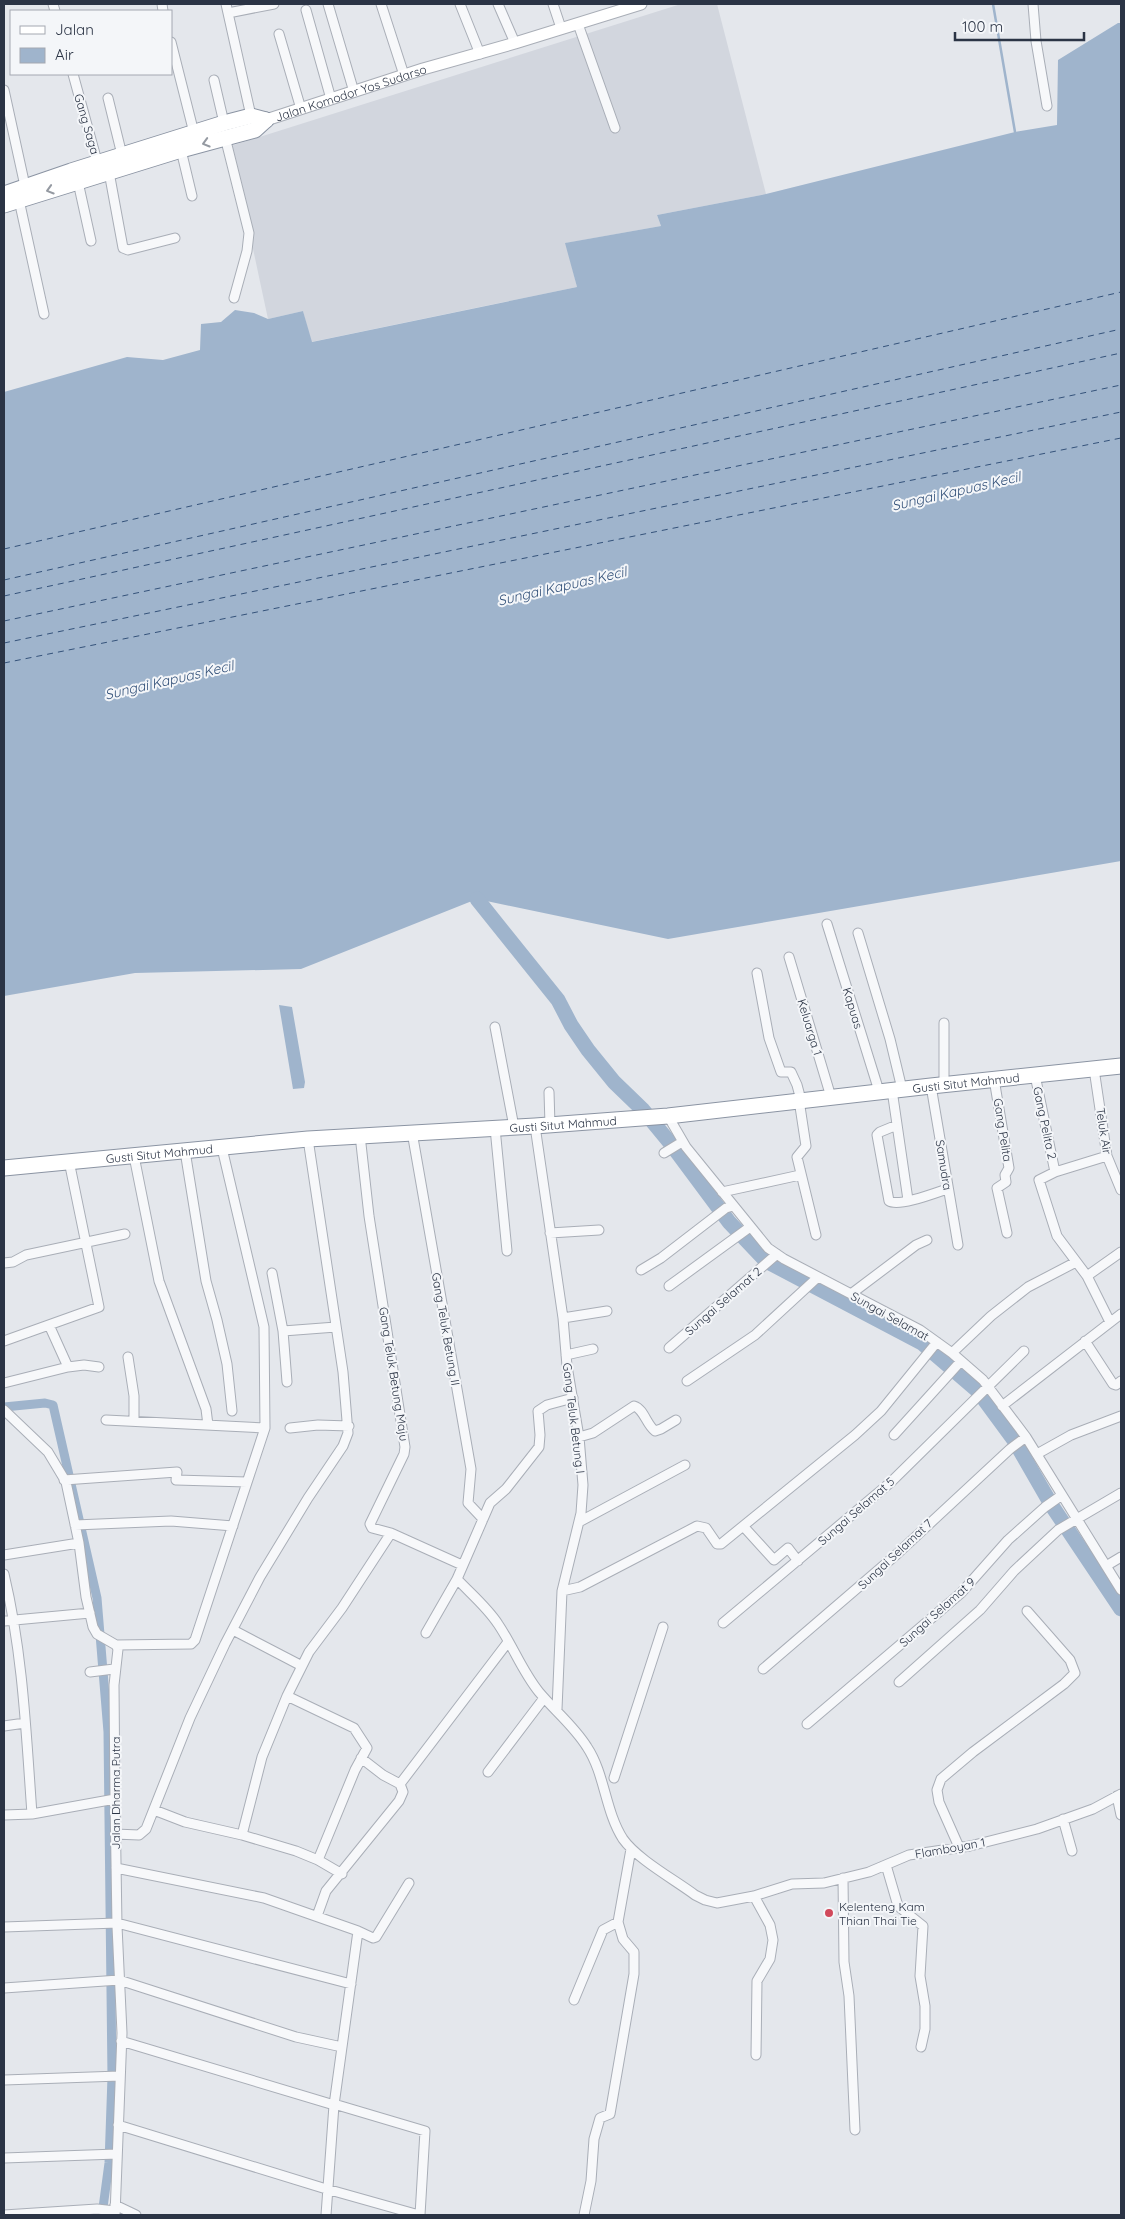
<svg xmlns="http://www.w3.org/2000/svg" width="1125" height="2219" font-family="Quicksand,sans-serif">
	<rect width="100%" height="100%" fill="#e4e7ec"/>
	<path fill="#d2d6de" d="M681,4H717L766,194L657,215L661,226L566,243L577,287L311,342L303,311L268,319L231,146Z"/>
	<path fill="#9fb4cc" d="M1118,23H1121V861L668,939L477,899L301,969L135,973L4,996V414H5L4,392L127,357L163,360L200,350L201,324L221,322L235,310L254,313L268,319L303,311L312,342L577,287L565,243L661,226L657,215L766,194L1015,132L1057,125L1058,60Z
		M279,1005L292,1007L305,1082L304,1088L293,1089Z"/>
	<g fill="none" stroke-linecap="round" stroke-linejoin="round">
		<path stroke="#9fb4cc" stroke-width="2.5" d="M993,4L1015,132"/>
		<path stroke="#9fb4cc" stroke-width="9" d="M4,1407L45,1403L53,1405L97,1598L108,1732L112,2077L109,2163L102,2215"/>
		<path stroke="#9fb4cc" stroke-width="15" d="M477,899L558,1000L571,1025L588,1050L614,1082L643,1110L671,1144L729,1222L766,1261L922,1343L978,1391L1014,1440L1052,1506L1121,1609"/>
		<path stroke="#34527a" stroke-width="1" stroke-dasharray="6 5" stroke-linecap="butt" d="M4,549L1121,292
			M4,580L1121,329
			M4,596L1121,353
			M4,621L1121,385
			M4,643L1121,412
			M4,663L1121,438"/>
		<defs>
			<path id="street" d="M53,4L55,11
				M162,4L163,11
				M226,4L251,116
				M328,4L354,92
				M381,4L404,75
				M460,4L480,54
				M498,4L515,43
				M553,4L561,28
				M1033,4L1036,41L1047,106
				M306,10L331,99
				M228,13L274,4
				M578,24L615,128
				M279,34L301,109
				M171,42L194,133
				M73,74L98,165
				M214,80L224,123
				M4,90L25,186
				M108,98L122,155
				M225,137L249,233L247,251L234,298
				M181,150L192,196
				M109,172L123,248L128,250L175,238
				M78,182L91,241
				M19,200L44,314
				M827,924L879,1091
				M858,933L890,1039L902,1089
				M789,957L831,1097
				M757,973L769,1038L781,1072H791L797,1085L801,1100
				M944,1023V1084
				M495,1027L514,1127
				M1094,1069L1107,1156L1121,1190
				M1035,1075L1055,1172
				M994,1079L1009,1168L1005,1175L1006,1182L997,1188L1007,1233
				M931,1086L958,1245
				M892,1090L908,1200
				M549,1092L550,1125
				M799,1100L806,1146L797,1157L816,1235
				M668,1116L686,1147L768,1248L784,1259L920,1330L952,1353L983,1380L1026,1437L1121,1590
				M897,1125L880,1132L877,1135L889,1201C899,1207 935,1193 947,1189
				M535,1126L563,1318L567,1366L579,1437L583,1485L581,1513L562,1591L557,1709
				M495,1128L507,1251
				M412,1132L471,1469L468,1503L483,1519
				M222,1148L264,1327L265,1428
				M185,1151L206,1281L217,1320L227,1364L232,1411
				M664,1153L682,1142
				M134,1156L159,1281L206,1409L208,1425
				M1107,1156L1055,1172L1039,1180L1057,1236L1087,1276L1110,1322
				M722,1192L800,1175
				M550,1233L599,1230
				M4,1263L13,1262L26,1255L125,1234
				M641,1270L661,1258L726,1208L733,1206
				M272,1273L283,1331L336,1327
				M1087,1276L1121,1252
				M669,1286L750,1227
				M851,1294L916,1245L927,1240
				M563,1318L607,1311
				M49,1325L68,1367L84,1365L99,1367
				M283,1331L287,1382
				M4,1341L99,1307L69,1161
				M1085,1341L1113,1384L1116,1385L1121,1381
				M669,1348L777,1254
				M952,1353L991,1316L1028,1287L1076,1262
				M566,1355L593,1349
				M128,1357L134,1396V1420
				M687,1381L755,1335L818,1277
				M4,1383L68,1367
				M573,1398L547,1405L538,1411L540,1435L539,1447L506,1489L490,1503L457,1579C470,1593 487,1607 498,1624C513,1646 522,1671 539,1692C555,1711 574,1726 587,1747C605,1774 605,1811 623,1839C637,1859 675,1880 695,1895L705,1900L717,1903L754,1896L792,1884L824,1883L869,1872L909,1855L970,1846L1037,1829L1093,1809L1121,1794
				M1002,1406L1121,1314
				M4,1410L48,1452L66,1482L79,1543L86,1597L93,1627L97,1634L116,1645L118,1649L114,1685L115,1799L117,1926L122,2033L115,2215
				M106,1420L265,1428L195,1640L191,1644L116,1645
				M290,1428L318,1425L349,1426
				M894,1435L961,1361
				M579,1437L593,1433L634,1406C644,1409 646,1424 655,1431L661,1429L676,1420
				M1037,1454L1071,1435L1121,1416
				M64,1480L177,1472L176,1480L247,1482
				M579,1522L685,1465
				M75,1525L171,1521L233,1526
				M744,1527L774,1560L788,1548L798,1561
				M391,1533L462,1565
				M4,1555L79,1543
				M1106,1566L1121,1557
				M4,1574C23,1654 26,1732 32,1814
				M562,1591L580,1587L697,1526L706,1528L717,1544H721L855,1435L881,1411L937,1342
				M4,1621L90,1613
				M723,1623L891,1482L1024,1351
				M233,1630L302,1666
				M426,1633L457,1579
				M763,1669L897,1554L1010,1449L1026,1437
				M90,1672L114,1669
				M899,1682L980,1610L1014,1571L1058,1530L1121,1493
				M287,1696L354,1728L367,1748L355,1770L318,1860
				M807,1724L961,1593L1008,1540L1045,1507L1062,1495
				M4,1726L25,1723
				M361,1758L383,1775L400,1784
				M488,1772L544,1698
				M614,1778L663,1627
				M1117,1796L1121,1815
				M154,1810L185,1822L242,1835L262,1757L287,1696L309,1652L342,1608L391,1533L372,1528L370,1524L404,1454L405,1447L369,1216L360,1135
				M4,1815L32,1814L115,1799
				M1063,1819L1072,1851
				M115,1834L139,1835L146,1829L190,1718L225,1644L260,1577L308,1498L343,1446L348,1433L343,1372L308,1139
				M242,1835L296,1851L318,1860L342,1874
				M959,1847L939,1802L937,1790L941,1779L973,1752L1064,1684L1075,1673L1070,1660L1027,1611
				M886,1865L898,1906L923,1926L920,1976L925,2006V2029L921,2047
				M116,1868L264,1898L358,1931L334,2105L326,2215
				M843,1878L844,1962L849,1996L855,2130
				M754,1896L770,1925L773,1940L770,1959L757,1981L756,2055
				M317,1916L326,1891L399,1801L403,1792L400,1784L508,1642
				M4,1927L117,1923L351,1984
				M358,1931L373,1938L376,1937L409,1883
				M4,1988L119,1980L296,2037L342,2047
				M574,2000L603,1930L618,1922
				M121,2041L334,2105
				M4,2080L120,2076
				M334,2104L425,2131L420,2215
				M118,2125L323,2188L419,2215
				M4,2158L117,2154
				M115,2205L136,2215
				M4,2215L97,2209L115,2211
				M584,2215L591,2181L594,2139L600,2118L610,2114L634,1974V1952L623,1939L618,1922L631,1849"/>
			<g id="secondary">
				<path id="s1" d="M266,120L423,69L515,43L641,4"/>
			</g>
			<g id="highway">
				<path d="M4,194L71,171L224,123L251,116L266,120"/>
				<path d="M4,205L181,150L255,130L266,120"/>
				<path id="s2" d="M4,1168L308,1139L535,1126L668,1116L931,1086L1121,1066"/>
			</g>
		</defs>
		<use href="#street" stroke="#a9aeb7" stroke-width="11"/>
		<use href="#secondary" stroke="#a9aeb7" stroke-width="13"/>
		<use href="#highway" stroke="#8b94a3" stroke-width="17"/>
		<use href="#street" stroke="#f7f8fa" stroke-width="9"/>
		<use href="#secondary" stroke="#fff" stroke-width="11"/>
		<use href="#highway" stroke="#fff" stroke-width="15"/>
	</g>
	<defs><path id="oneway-chevron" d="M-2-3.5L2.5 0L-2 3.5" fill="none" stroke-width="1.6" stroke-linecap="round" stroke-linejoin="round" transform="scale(1.25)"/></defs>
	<g stroke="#959aa2">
		<use href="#oneway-chevron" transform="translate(206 143) rotate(164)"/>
		<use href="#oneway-chevron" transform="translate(50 190) rotate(163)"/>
	</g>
	<circle fill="#d1495b" stroke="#f4f6f9" stroke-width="2" cx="829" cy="1913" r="5"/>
	<g text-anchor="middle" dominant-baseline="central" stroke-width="4" stroke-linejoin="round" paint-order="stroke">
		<g font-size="12" fill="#2b3445" stroke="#f4f6f9">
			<text stroke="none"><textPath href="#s1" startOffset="89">Jalan Komodor Yos Sudarso</textPath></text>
			<text transform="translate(87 124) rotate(74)">Gang Saga</text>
			<text transform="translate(853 1008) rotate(73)">Kapuas</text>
			<text transform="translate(810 1027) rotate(73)">Keluarga 1</text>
			<text stroke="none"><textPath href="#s2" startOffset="966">Gusti Situt Mahmud</textPath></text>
			<text stroke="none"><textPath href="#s2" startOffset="561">Gusti Situt Mahmud</textPath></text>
			<text transform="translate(1045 1123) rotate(78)">Gang Pelita 2</text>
			<text transform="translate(1003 1130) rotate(81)">Gang Pelita</text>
			<text transform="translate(1104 1131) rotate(81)">Teluk Air</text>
			<text stroke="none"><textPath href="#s2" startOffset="156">Gusti Situt Mahmud</textPath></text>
			<text transform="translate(944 1165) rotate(81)">Samudra</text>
			<text transform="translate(723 1301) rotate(-41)">Sungai Selamat 2</text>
			<text transform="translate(890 1316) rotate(29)">Sungai Selamat</text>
			<text transform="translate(446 1329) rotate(80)">Gang Teluk Betung II</text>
			<text transform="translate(394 1374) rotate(81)">Gang Teluk Betung Maju</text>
			<text transform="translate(574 1418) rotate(83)">Gang Teluk Betung I</text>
			<text transform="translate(856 1511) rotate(-41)">Sungai Selamat 5</text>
			<text transform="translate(895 1554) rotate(-43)">Sungai Selamat 7</text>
			<text transform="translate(937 1612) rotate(-42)">Sungai Selamat 9</text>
			<text transform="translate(115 1793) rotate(-90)">Jalan Dharma Putra</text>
			<text transform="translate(950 1848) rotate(-10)">Flamboyan 1</text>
		</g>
		<g font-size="12" fill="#2b3445" stroke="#f4f6f9" text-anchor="start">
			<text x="839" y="1906">Kelenteng Kam<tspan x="839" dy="14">Thian Thai Tie</tspan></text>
		</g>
		<g font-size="14" font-style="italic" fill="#34527a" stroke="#f4f6f9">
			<text transform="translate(956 491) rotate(-13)">Sungai Kapuas Kecil</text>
			<text transform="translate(562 586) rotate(-13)">Sungai Kapuas Kecil</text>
			<text transform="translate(169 680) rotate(-13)">Sungai Kapuas Kecil</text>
		</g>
	</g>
	<rect width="1125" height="2219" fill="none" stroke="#2b3445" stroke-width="10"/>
	<rect x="10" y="10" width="162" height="65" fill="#f4f6f9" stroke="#a4a8b1"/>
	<rect x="20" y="26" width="25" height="8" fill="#ffffff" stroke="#a4a8b1"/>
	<text x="55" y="35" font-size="15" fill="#2b3445">Jalan</text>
	<rect x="20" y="48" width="25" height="15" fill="#9fb4cc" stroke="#a4a8b1"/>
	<text x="55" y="60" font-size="15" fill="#2b3445">Air</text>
	<path d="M955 32v8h129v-8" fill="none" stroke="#2b3445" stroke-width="2.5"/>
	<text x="962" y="32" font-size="15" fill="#2b3445" stroke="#f4f6f9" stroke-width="4" paint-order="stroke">100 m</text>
</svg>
